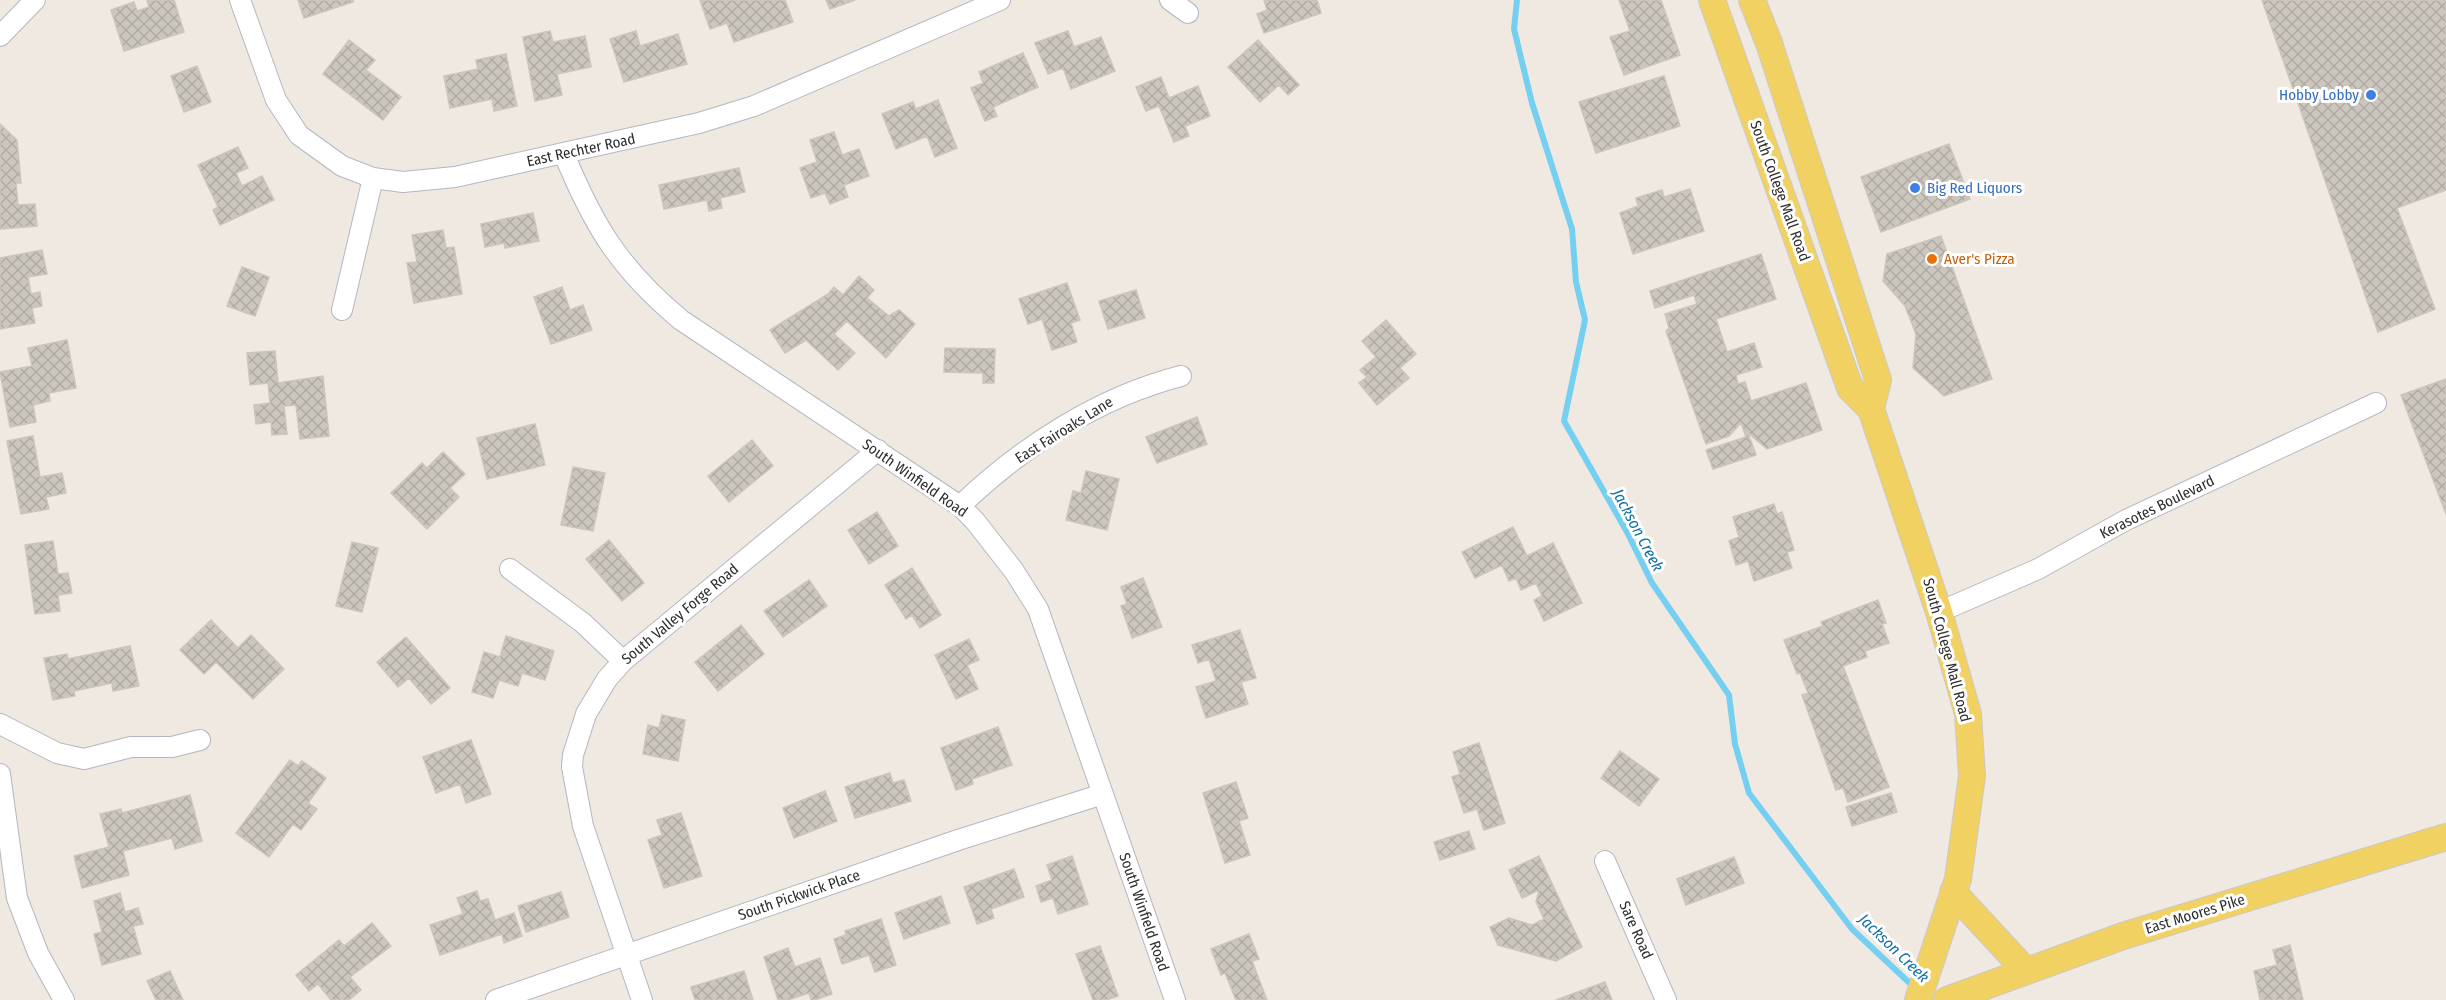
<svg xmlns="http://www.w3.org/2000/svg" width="2446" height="1000" font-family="'Fira Sans Condensed',sans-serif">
	<defs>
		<pattern id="building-cross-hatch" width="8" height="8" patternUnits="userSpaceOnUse" patternTransform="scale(1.5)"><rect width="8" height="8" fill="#cbc7bf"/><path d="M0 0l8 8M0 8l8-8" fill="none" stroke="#afaba4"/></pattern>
	</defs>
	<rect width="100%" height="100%" fill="#efe9e1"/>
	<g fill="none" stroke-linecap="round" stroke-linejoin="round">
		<path stroke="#75cff0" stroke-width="6" d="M1517,0L1514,29L1532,103L1572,229L1576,282L1585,320L1564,421L1627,532L1652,583L1729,695L1735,744L1749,793L1852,929L1916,989"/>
	</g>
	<path fill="url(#building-cross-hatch)" stroke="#cbc5ba" stroke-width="1.5" d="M147,0H174L184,32L124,51L111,10L134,2L137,11L149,7Z
		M298,0H353V2L304,18Z
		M700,0H785L793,22L734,42L727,23L710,29Z
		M826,0H855L830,9Z
		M1264,0H1317L1321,13L1264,33L1257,14L1267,10Z
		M1619,0H1661L1680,55L1624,75L1610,37L1630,31Z
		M2262,0H2446V190L2397,208L2435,309L2378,332Z
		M550,31L553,42L585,36L591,67L557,74L562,95L535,101L523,37Z
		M636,31L640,46L678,34L687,64L624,82L610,39Z
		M1068,31L1074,47L1101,37L1115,71L1071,89L1063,68L1048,74L1035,43Z
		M349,40L375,60L366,70L401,97L383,120L323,74Z
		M1258,40L1299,85L1288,95L1279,85L1260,102L1228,67Z
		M1023,53L1038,87L993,107L997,116L985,121L971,88L983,83L979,72Z
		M506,54L517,106L494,111L492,99L450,108L444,76L478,69L476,60Z
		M197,66L211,102L184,112L171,76Z
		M1664,76L1680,126L1596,153L1579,102Z
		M1161,77L1169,98L1198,86L1210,116L1185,126L1189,136L1174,142L1159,106L1146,111L1136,87Z
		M938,100L957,148L935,157L927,136L896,149L882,114L913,102L916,109Z
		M0,124L17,140L21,183H16L18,205L35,204L37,226L0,229Z
		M834,132L842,155L859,149L869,176L844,185L848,197L830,204L825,193L811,198L800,168L817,162L810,140Z
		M1949,144L1970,199L1881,232L1861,177Z
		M238,147L248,168L236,173L242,186L262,176L274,200L220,225L213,210L218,207L198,165Z
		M739,168L745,192L720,198L722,208L709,211L707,200L664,209L659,185Z
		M1690,189L1704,231L1633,254L1620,213L1638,206L1636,198L1662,190L1664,197Z
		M533,213L539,241L505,248L504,243L485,247L481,224Z
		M443,230L446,248L454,247L462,294L414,303L407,263L417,262L412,235Z
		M1941,236L1992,379L1944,396L1913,368L1916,334L1905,306L1883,281L1887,254Z
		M42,250L47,274L28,277L31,294L40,292L42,306L32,308L35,323L0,329V258Z
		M1761,254L1776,299L1716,319L1727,352L1754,343L1762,367L1736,375L1738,384L1745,382L1751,401L1806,383L1822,430L1767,449L1748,433L1756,455L1713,469L1706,450L1746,437L1741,423L1729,436L1706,444L1666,331L1669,328L1665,314L1697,304L1694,295L1655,308L1650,291Z
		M242,267L269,277L255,316L227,306Z
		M859,276L874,290L867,298L889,316L899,310L915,324L886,358L847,321L834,334L855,353L838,370L806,340L785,353L770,330L828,294L834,287L843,295Z
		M1067,283L1080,320L1071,323L1077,342L1052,350L1042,319L1028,324L1019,299Z
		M562,287L570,310L583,305L592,330L551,344L534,297Z
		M1136,290L1145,318L1108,329L1099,301Z
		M1386,320L1416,354L1400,368L1409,378L1377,405L1359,383L1367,377L1360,370L1376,357L1362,341Z
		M67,340L76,388L49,393L50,401L33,405L36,422L10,427L0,372L32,366L28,348Z
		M945,348L995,349L994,383H983V373L944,372Z
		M275,351L278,383L323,376L329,436L300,439L296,405L284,406L287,434L272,435L271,422L256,424L254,405L270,403L268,383L250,385L247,353Z
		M2446,379V514L2401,395Z
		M1197,417L1207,444L1157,463L1146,437Z
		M535,424L545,465L487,479L477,438Z
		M33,436L40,477L62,473L66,493L46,497L49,509L21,514L7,441Z
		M752,440L773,466L729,502L708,476Z
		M443,452L465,474L450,488L459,497L427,529L391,493L422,463L427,468Z
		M573,467L605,473L593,531L561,525Z
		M1086,471L1119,479L1107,530L1066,520L1073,491L1081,493Z
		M1774,504L1777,514L1782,512L1794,550L1787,552L1792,568L1754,581L1748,561L1736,565L1729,541L1739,537L1733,517Z
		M877,512L898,546L869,564L848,530Z
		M1513,527L1527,556L1553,543L1582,603L1544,621L1534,600L1542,596L1536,583L1521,590L1516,578L1509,581L1502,565L1475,578L1462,552Z
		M609,540L644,583L622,601L586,559Z
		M53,541L58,574L68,573L72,593L58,595L60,611L35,614L25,545Z
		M352,542L378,548L362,612L336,606Z
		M912,568L941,615L920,628L912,615L906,619L885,585Z
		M1143,578L1162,627L1132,638L1121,606L1127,604L1121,587Z
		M809,580L827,606L783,637L764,611Z
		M1878,600L1886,623L1882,624L1889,643L1865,651L1867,657L1843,666L1889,787L1848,802L1843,788L1836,790L1802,695L1808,693L1800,673L1797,674L1784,640L1823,626L1821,622Z
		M211,620L238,648L251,635L284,669L253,699L216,662L204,674L180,650Z
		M741,625L764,654L718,691L695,662Z
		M1240,630L1256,678L1241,682L1248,704L1206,718L1196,687L1216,681L1209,659L1198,663L1192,645Z
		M506,636L554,651L545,680L522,673L518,686L499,680L493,698L472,692L484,652L500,657Z
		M406,637L450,688L431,704L409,678L398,687L377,662Z
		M969,639L979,660L967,665L978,689L956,699L935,655Z
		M130,646L139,686L113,691L112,683L74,691L75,696L53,700L44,658L67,654L68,659Z
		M662,715L685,720L678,761L643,754L648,725L659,728Z
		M998,727L1012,765L972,779L973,784L956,790L941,748Z
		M471,740L491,794L466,803L460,784L436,793L423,757Z
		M1479,743L1505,823L1484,830L1477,809L1464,813L1452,777L1460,774L1453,752Z
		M1620,751L1659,779L1639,806L1601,778Z
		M290,760L298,766L302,761L326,778L308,803L317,809L301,830L293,824L269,857L236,833Z
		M890,773L893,783L904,780L911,801L855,818L845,787Z
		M1236,782L1248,818L1239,821L1250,855L1225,863L1203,793Z
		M825,791L837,821L794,838L783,808Z
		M1891,793L1897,812L1852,826L1846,807Z
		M190,795L202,841L175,849L172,838L123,851L129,875L82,888L74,856L109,847L100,814L121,809L122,813Z
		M681,813L702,876L664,888L648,840L662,835L657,820Z
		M1469,831L1475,849L1440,860L1434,842Z
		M1072,856L1088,904L1058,914L1053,898L1041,902L1036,886L1052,880L1047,865Z
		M1539,856L1582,947L1556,961L1498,945L1490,927L1509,918L1532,925L1544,919L1536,902L1539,890L1522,898L1509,870Z
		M1734,857L1744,883L1686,905L1677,879Z
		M1014,869L1024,897L991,909L994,918L977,924L964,887Z
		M477,891L480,901L488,899L495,920L514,913L522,936L504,943L502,934L440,955L430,925L463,914L457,898Z
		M561,892L569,917L526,932L518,906Z
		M120,893L125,912L138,908L143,924L133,926L141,954L102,965L94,934L102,932L94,901Z
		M941,896L950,923L904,939L895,913Z
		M881,919L896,965L875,972L869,955L842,964L834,939L846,935L845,931Z
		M372,923L391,946L350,977L361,990L349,1000H331L318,984L309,991L296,975L339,940L344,946Z
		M1249,934L1259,959L1252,961L1267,1000H1236L1225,973L1221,975L1211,949Z
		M2290,945L2303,1000H2260L2254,971L2277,965L2273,950Z
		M1100,946L1118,996L1106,1000H1093L1076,954Z
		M788,948L795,967L820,958L832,994L815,1000H811L809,993L788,1000H778L764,957Z
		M170,971L183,1000H156L147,981Z
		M744,971L753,1000H695L691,987Z
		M1605,982L1612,1000H1556Z"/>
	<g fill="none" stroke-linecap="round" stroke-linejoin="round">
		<defs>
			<path id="minor" d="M240,0L276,100L299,135L342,166L373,178L403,182L455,177L699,123L754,106L1000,0
				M1170,0L1188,13
				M0,36L35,0
				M564,154C594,227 620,269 681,320L960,506L975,521L1014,571L1038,609L1175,1000
				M342,310L373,178
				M960,506C1021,447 1099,397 1181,376
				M510,569L583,623L623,661
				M1939,612L2038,569L2126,520L2376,403
				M0,724L57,753L84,759L131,747H172L200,740
				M0,774L17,898L38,953L64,1000
				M1605,861L1666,1000
				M496,1000L958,840L1103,794
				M642,1000L583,826L572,767L573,755L586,714L607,679L623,661L878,450"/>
			<path id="major" d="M1712,0L1850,388L1871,409L1939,612L1968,714L1972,776L1958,879L1918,1000
				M1752,0L1769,43L1878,380L1871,409
				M1953,892L2026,971
				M1947,1000L2123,936L2446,837"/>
		</defs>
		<use href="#minor" stroke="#b4b7c1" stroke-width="22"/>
		<use href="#major" stroke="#c9c9c9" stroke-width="28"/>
		<use href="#minor" stroke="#fff" stroke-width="20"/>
		<use href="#major" stroke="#f2d163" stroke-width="26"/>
	</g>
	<g fill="#3f7fe0" stroke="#fff" stroke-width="2">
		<circle cx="2371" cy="95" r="6"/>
		<circle cx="1915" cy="188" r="6"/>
	</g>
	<circle fill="#e8710a" stroke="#fff" stroke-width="2" cx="1932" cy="259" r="6"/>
	<g text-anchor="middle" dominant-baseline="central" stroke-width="6" stroke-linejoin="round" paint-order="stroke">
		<g font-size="15" fill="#366cbe" stroke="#fff" text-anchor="end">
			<text x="2359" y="95">Hobby Lobby</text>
			<text x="1927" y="188" text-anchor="start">Big Red Liquors</text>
		</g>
		<g font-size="15" fill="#2e2e2e" stroke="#fff">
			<text transform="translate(581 150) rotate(-12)">East Rechter Road</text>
			<text transform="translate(1780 191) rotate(70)">South College Mall Road</text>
			<text transform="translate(1064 430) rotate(-32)">East Fairoaks Lane</text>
			<text transform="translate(915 478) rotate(35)">South Winfield Road</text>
			<text transform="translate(2157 507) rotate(-26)">Kerasotes Boulevard</text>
			<text transform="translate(680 614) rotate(-40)">South Valley Forge Road</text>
			<text transform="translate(1947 650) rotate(75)">South College Mall Road</text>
			<text transform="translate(799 895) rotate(-19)">South Pickwick Place</text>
			<text transform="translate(1144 912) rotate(71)">South Winfield Road</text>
			<text transform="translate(2195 914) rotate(-17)">East Moores Pike</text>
			<text transform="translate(1636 930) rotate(66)">Sare Road</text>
		</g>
		<g font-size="15" fill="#c56008" stroke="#fff" text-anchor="start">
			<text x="1944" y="259">Aver's Pizza</text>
		</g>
		<g font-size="16" font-style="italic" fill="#0d6fa3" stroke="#fff">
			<text transform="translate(1638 530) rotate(62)">Jackson Creek</text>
			<text transform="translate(1894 948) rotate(44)">Jackson Creek</text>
		</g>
	</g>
</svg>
